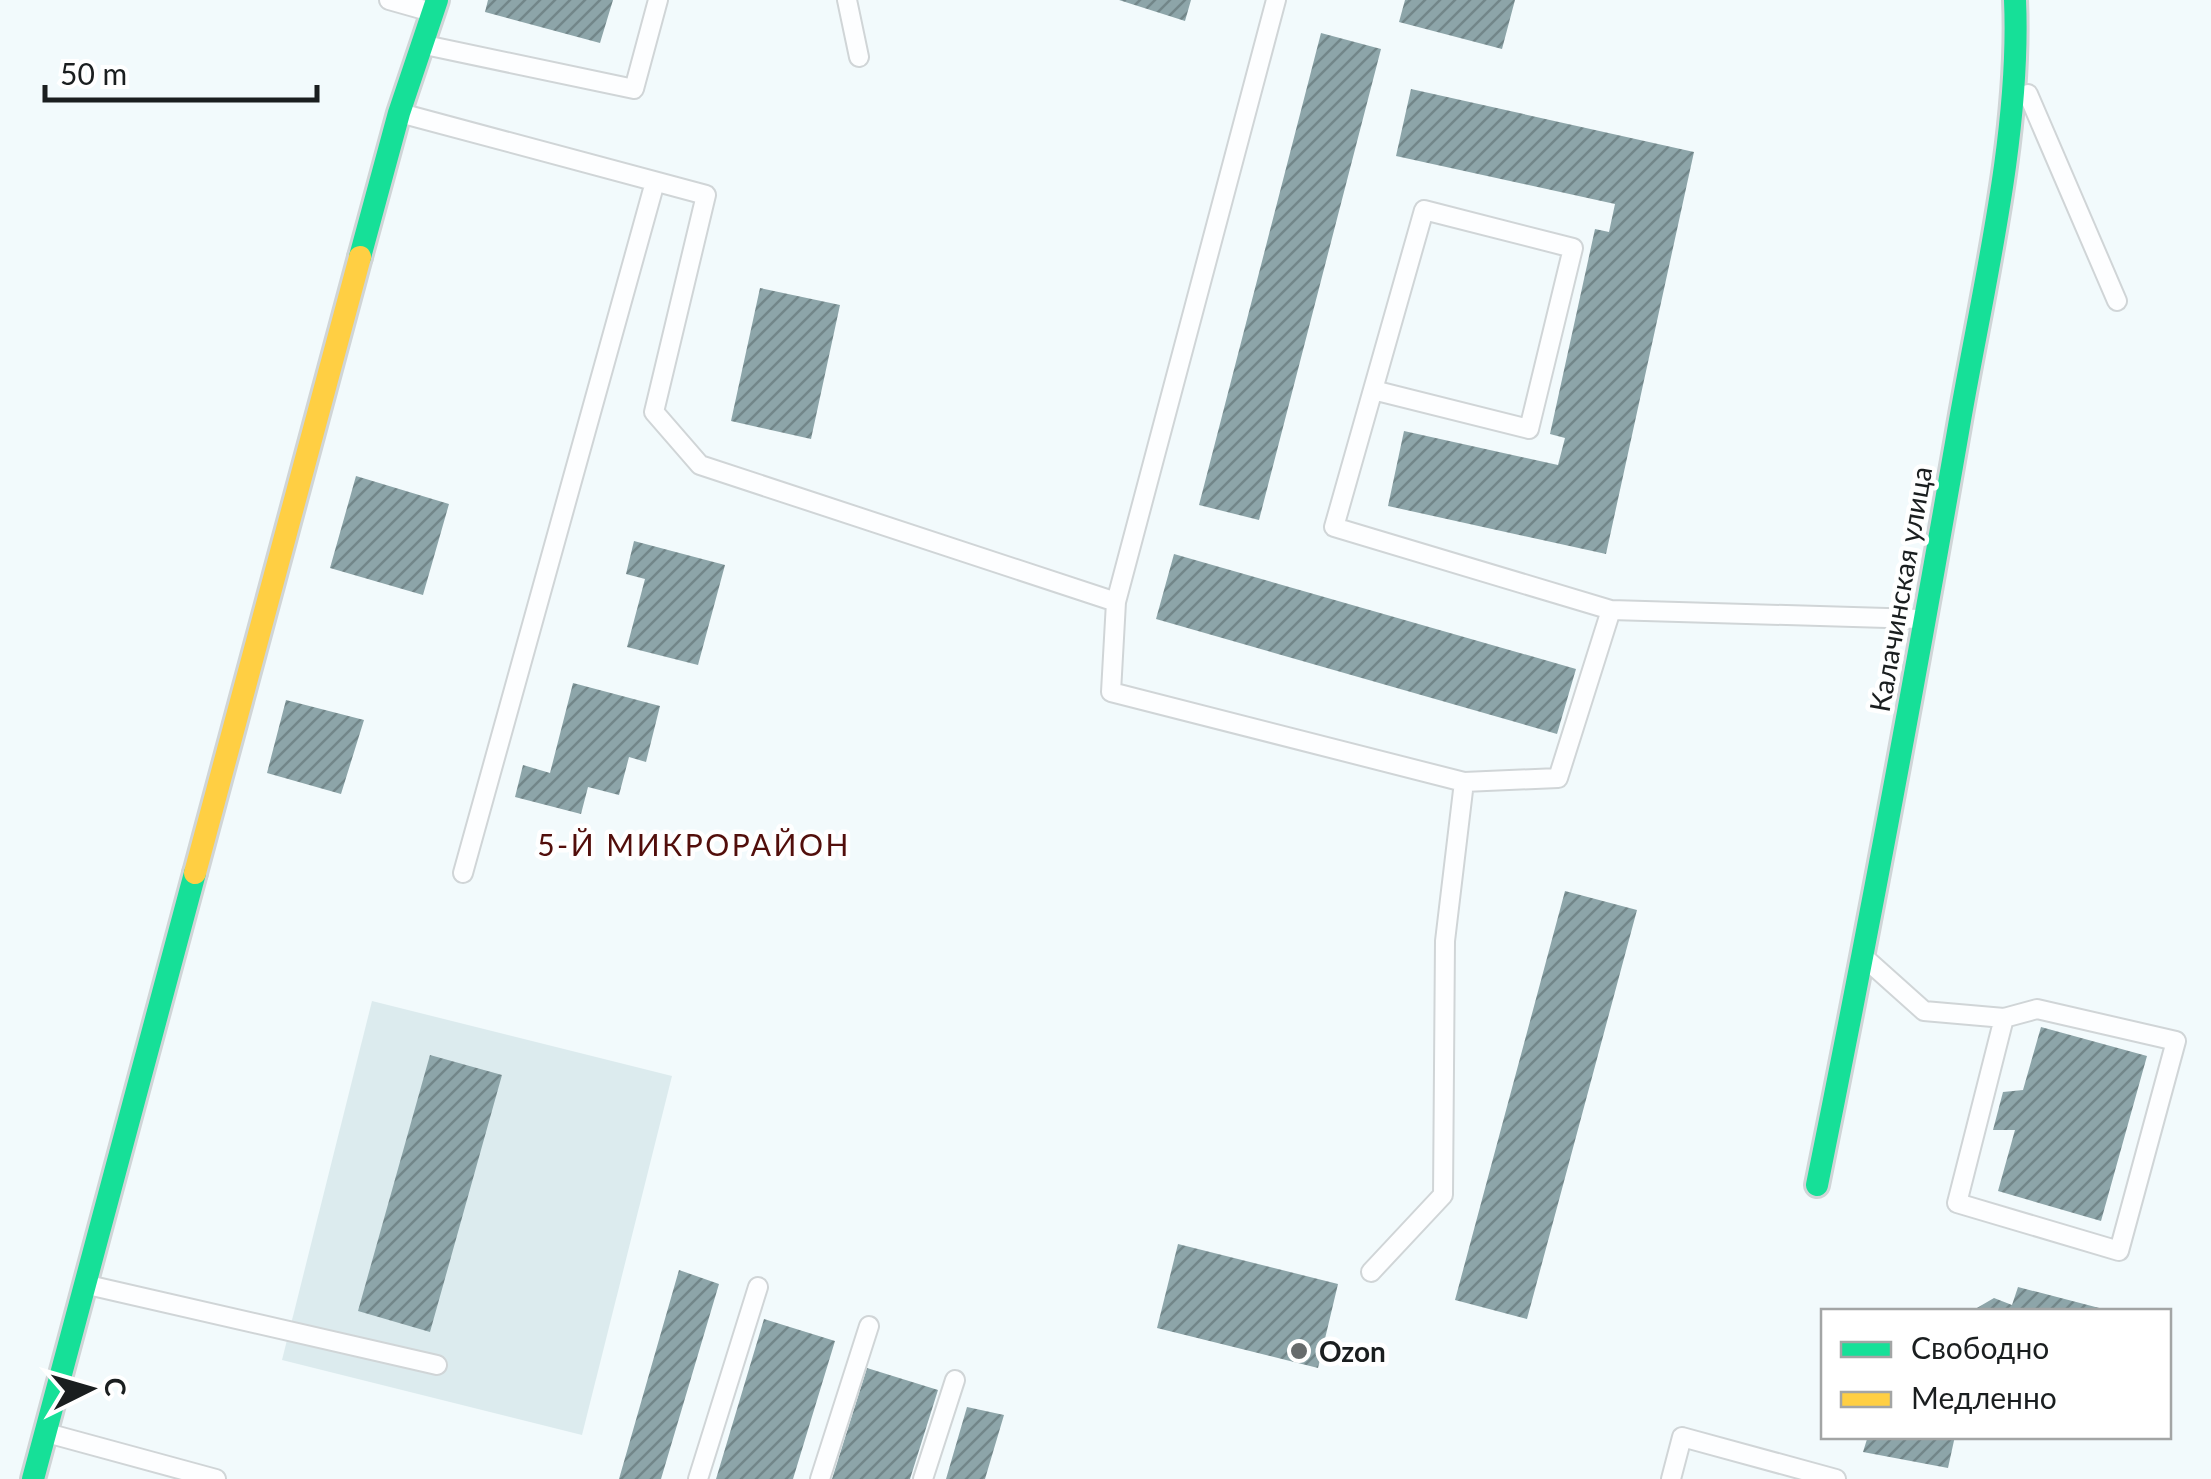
<svg xmlns="http://www.w3.org/2000/svg" width="2211" height="1479" font-family="Lato,sans-serif">
	<defs>
		<pattern id="building-hatch" width="6" height="6" patternUnits="userSpaceOnUse" patternTransform="scale(2.5)"><rect width="6" height="6" fill="#8da5a9"/><path d="M-1 1l2-2M0 6l6-6M5 7l2-2" fill="none" stroke="#728689"/></pattern>
	</defs>
	<rect width="100%" height="100%" fill="#f2fafc"/>
	<path fill="#dcebee" d="M372,1001L672,1076L582,1435L282,1360Z"/>
	<path fill="url(#building-hatch)" d="M488,0H613L600,43L485,12Z
		M1119,0H1191L1185,21Z
		M1405,0H1515L1502,49L1399,22Z
		M1321,33L1381,49L1259,520L1199,505Z
		M1411,89L1694,152L1606,554L1388,506L1404,431L1558,465L1565,438L1550,434L1595,229L1609,232L1615,204L1396,156Z
		M760,288L840,305L811,439L731,421Z
		M356,476L449,504L423,595L330,568Z
		M634,541L725,565L698,665L627,647L645,579L626,574Z
		M1174,554L1576,669L1557,734L1156,619Z
		M573,683L660,706L646,762L629,757L619,795L588,787L581,814L515,797L523,765L550,773Z
		M286,700L364,720L341,794L267,773Z
		M1565,891L1637,910L1527,1319L1455,1300Z
		M2041,1027L2147,1056L2101,1221L1998,1191L2015,1130H1993L2003,1092L2023,1090Z
		M430,1055L502,1075L430,1332L358,1311Z
		M1178,1244L1338,1284L1318,1368L1157,1328Z
		M679,1270L719,1284L661,1479H619Z
		M2018,1287L2107,1310V1312H1970L1994,1298L2012,1305Z
		M764,1319L835,1341L793,1479H716Z
		M867,1368L938,1390L910,1479H832Z
		M967,1407L1004,1415L985,1479H946Z
		M1868,1436H1955L1948,1468L1863,1452Z"/>
	<g fill="none" stroke-linecap="round" stroke-linejoin="round">
		<defs>
			<path id="lane" d="M389,0L428,11
				M847,0L859,57
				M1276,0L1116,602L1111,692L1464,782L1445,941L1443,1195L1371,1272
				M425,45L634,89L658,0
				M2028,94L2117,301
				M400,113L706,195L654,412L700,465L1116,602
				M1373,390L1529,429L1573,248L1424,210L1334,527L1611,610L1920,619
				M1464,782L1558,778L1611,610
				M463,873L655,182
				M1867,960L1924,1011L2004,1018L2037,1009L2176,1041L2119,1251L1957,1203L2004,1018
				M88,1285L437,1365
				M47,1433L216,1479
				M698,1479L758,1287
				M820,1479L869,1326
				M923,1479L955,1380
				M1671,1479L1682,1437L1836,1479"/>
			<path id="fast" d="M360,257L399,113L437,0
				M1817,1185C1868,933 1915,680 1959,426C1982,292 2021,135 2015,0
				M33,1479L195,873"/>
			<path id="slow" d="M195,873L360,257"/>
		</defs>
		<use href="#lane" stroke="#d0d5d7" stroke-width="22"/>
		<use href="#fast" stroke="#d0d5d7" stroke-width="28"/>
		<use href="#slow" stroke="#d0d5d7" stroke-width="28"/>
		<use href="#lane" stroke="#fdfeff" stroke-width="18"/>
		<use href="#fast" stroke="#16e098" stroke-width="22"/>
		<use href="#slow" stroke="#ffcf43" stroke-width="22"/>
	</g>
	<circle fill="#666b6c" stroke="#fff" stroke-width="4" cx="1299" cy="1351" r="10"/>
	<g text-anchor="middle" dominant-baseline="central" stroke-width="9" stroke-linejoin="round" paint-order="stroke">
		<g font-size="28" fill="#1a1e1f" stroke="#fff">
			<text transform="translate(1900 589) rotate(-80)">Калачинская улица</text>
		</g>
		<g font-size="28" font-weight="bold" fill="#1a1e1f" stroke="#fff" text-anchor="start">
			<text x="1319" y="1351">Ozon</text>
		</g>
		<g font-size="30" letter-spacing="2.5" fill="#520e0b" stroke="#fff">
			<text x="694" y="844">5-Й МИКРОРАЙОН</text>
		</g>
	</g>
	<rect x="1821" y="1309" width="350" height="130" fill="#ffffff" stroke="#a3a5a5" stroke-width="2.5"/>
	<rect x="1841" y="1342" width="50" height="15" fill="#16e098" stroke="#a3a5a5" stroke-width="2.5"/>
	<text x="1911" y="1359" font-size="30" fill="#1a1e1f">Свободно</text>
	<rect x="1841" y="1392" width="50" height="15" fill="#ffcf43" stroke="#a3a5a5" stroke-width="2.5"/>
	<text x="1911" y="1409" font-size="30" fill="#1a1e1f">Медленно</text>
	<g transform="translate(90 1389) rotate(85)" stroke="#ffffff" stroke-width="8" paint-order="stroke">
	<path d="M0-8L18 38L0 25L-18 38Z" fill="#1a1e1f"/>
	<text y="-15" font-size="28" font-weight="bold" text-anchor="middle" fill="#1a1e1f">С</text>
	</g>
	<path d="M45 85v15h272v-15" fill="none" stroke="#1a1e1f" stroke-width="5"/>
	<text x="60" y="85" font-size="30" fill="#1a1e1f" stroke="#ffffff" stroke-width="8" paint-order="stroke">50 m</text>
</svg>
